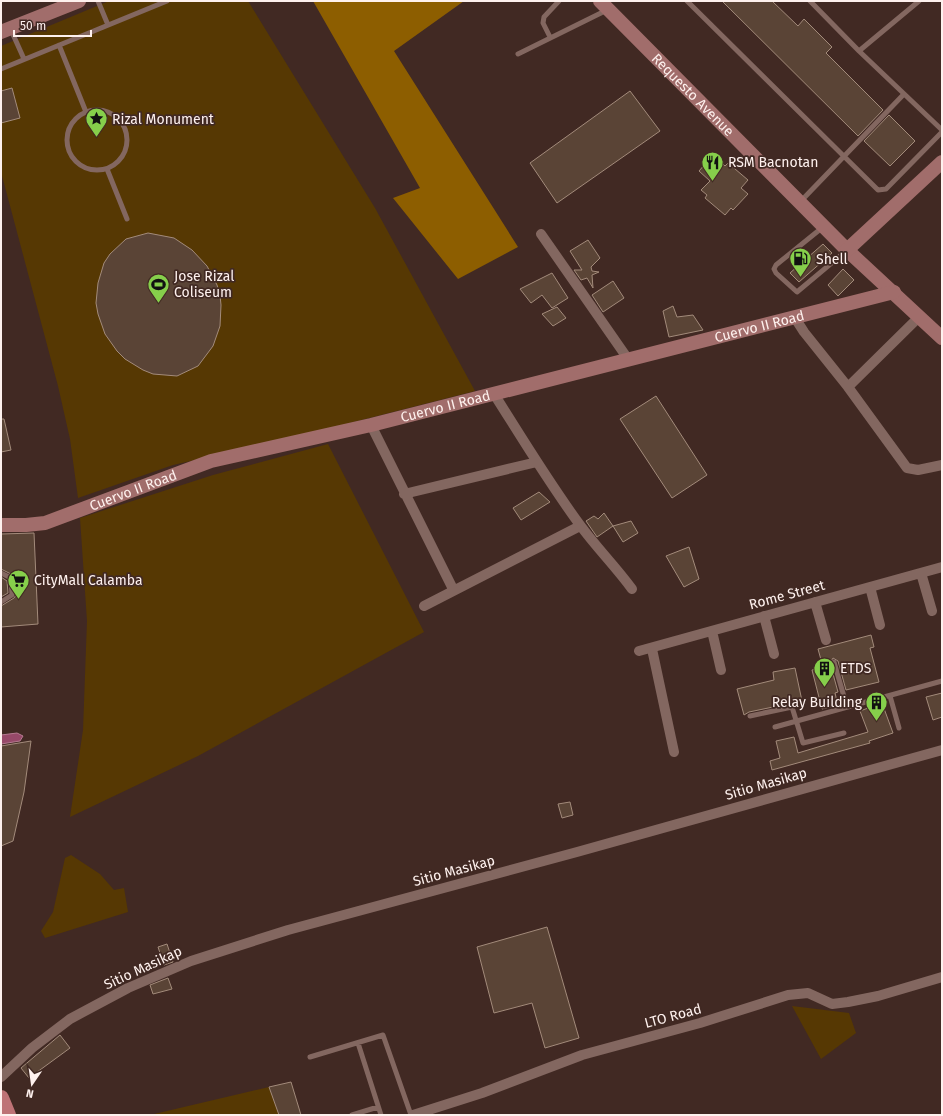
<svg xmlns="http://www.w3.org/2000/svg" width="943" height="1116" font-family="'Fira Sans',sans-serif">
	<rect width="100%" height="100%" fill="#412923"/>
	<path fill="#563803" d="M109,1H248L375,208L475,391L283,440L173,465L78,498L70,439L58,386L1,172V46Z
		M328,444L424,632L198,756L70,817L83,730L87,621L80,518L213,475Z
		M71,855L100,874L114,890L124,888L128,912L45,938L41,931L53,912L65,858Z
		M792,1006L849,1013L856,1033L821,1059Z
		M269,1087L279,1115H150Z"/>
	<path fill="#8d5e00" d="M313,1H464L394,51L518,247L458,279L393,198L420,188Z"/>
	<path fill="#974969" stroke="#b67b91" d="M17,733L23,736L20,741L1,744V735Z"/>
	<path fill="#5a4436" stroke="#a38b7b" d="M722,1H772L798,26L804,19L832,47L826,53L883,110L858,136Z
		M12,88L20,118L1,123V91Z
		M630,91L660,131L557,203L530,163Z
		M889,115L915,141L890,166L864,141Z
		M713,155L725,166L728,163L748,180L741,188L748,194L733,210L731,208L725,215L705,198L707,195L701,190L710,181L699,171Z
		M148,233L174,238L192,250L207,266L217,285L220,295L221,305L220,326L213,346L198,366L177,376L153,374L143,370L125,359L117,351L105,334L98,314L96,303L98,283L104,263L110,254L126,239Z
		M588,240L600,258L591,267L592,271L599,272L592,275L593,288L587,278L581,280L574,270H582L570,251Z
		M823,244L832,253L799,282L790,273Z
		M843,269L854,280L838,296L828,285Z
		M552,273L568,298L552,308L542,295L531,303L520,289Z
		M613,281L624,298L603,312L592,295Z
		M673,306L677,317L693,315L703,330L669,337L663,311Z
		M557,307L566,318L553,326L542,314Z
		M656,396L707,475L672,498L620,419Z
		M1,419H4L11,450L1,452Z
		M539,492L550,502L521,520L513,508Z
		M604,513L613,526L597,537L586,521L594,516L598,519Z
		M631,521L638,533L623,542L613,526Z
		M34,533L38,624L1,627V606L14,598L16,595L15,576L1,569V534Z
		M689,547L699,579L684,587L666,556Z
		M1,577L7,581L8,593L1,597Z
		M871,635L874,647L870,648L879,682L846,690L838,661L833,658L830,663L838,692L835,693L838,705L822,709L812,670L823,667L818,649Z
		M795,668L802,701L749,712L744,715L737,689L774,680L773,672Z
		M942,693V717L933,720L926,697Z
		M882,703L893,733L869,741L870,743L772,770L770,761L780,758L776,741L794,737L798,753L868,732L860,711Z
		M31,741L24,792L13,841L1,846V746Z
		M570,802L573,815L562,818L558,804Z
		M547,927L579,1038L545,1048L532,1003L494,1013L477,947Z
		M167,944L173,962L164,965L158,947Z
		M168,978L172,989L153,994L150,985Z
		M60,1035L70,1048L29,1078L21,1068Z
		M291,1082L301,1115H279L269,1087Z"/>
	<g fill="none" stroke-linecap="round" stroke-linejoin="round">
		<path stroke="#836760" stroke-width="5" d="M98,1L108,25
			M687,1L878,190L886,189L942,132
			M810,1L859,51L942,130
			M11,30L24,59
			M550,37L543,23L544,17L559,1
			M59,45L86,112
			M859,51L919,1
			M518,54L607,10
			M1,69L167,1
			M67 140a30 30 0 1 1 60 0a30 30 0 1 1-60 0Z
			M107,169L127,219
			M801,201L904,94
			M823,227L776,265L774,269L776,273L797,292L846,251
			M1,573L11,578L12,595L1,602
			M834,662L847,707
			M890,696L899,728
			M750,716L792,707L803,743L844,733
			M775,727L942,681
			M358,1043L381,1115
			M310,1057L383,1035L411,1115
			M352,1115L378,1107"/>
		<path stroke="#836760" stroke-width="10" d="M541,234L628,359
			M920,316L848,387L907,468L918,470L942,465
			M795,318L804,332L848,387
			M494,394C522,438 549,483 580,525C596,547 616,567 632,589
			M371,425L453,589
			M404,494L537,462
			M921,573L932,611
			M870,587L880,625
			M815,602L826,640
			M424,606L580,526
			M764,616L774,654
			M712,631L721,670
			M652,649L674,752
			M639,651L942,567
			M1,1077L32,1048L70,1019L128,988L191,961L288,930L577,852L942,750
			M413,1115L482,1093L582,1055L700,1023L788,995L808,993L832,1004L848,1002L878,996L942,977"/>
		<g stroke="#a16d6b" stroke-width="14">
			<path id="s1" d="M600,1L847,250L942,338"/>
			<path d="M1,32L79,1"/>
			<path d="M847,250L942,162"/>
			<path id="s2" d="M1,525H26L45,523L211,461L371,425L894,292"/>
		</g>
		<path stroke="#be7376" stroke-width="16" d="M1,1098L8,1115"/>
	</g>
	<defs>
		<symbol id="sight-pin" viewBox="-11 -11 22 30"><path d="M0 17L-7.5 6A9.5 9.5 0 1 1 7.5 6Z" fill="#86cf4b" stroke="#412923"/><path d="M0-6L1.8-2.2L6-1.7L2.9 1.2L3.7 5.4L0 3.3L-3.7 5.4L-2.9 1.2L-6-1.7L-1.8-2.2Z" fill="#111"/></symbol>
		<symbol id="restaurant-pin" viewBox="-11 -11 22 30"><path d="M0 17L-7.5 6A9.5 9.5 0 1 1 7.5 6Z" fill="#86cf4b" stroke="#412923"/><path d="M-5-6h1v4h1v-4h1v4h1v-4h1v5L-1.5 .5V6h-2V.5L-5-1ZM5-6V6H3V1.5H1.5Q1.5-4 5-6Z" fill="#111"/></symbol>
		<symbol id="fuel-pin" viewBox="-11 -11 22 30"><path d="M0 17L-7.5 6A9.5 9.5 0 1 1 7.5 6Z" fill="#86cf4b" stroke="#412923"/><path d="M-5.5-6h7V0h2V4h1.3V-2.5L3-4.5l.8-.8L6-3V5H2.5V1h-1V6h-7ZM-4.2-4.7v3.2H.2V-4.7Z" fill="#111"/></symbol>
		<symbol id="stadium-pin" viewBox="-11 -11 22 30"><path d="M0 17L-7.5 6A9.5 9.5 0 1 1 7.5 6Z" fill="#86cf4b" stroke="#412923"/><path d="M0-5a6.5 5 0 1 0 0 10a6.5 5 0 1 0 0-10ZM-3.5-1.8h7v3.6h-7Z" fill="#111"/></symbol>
		<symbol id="supermarket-pin" viewBox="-11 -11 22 30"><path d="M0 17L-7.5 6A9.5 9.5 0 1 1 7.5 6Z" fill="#86cf4b" stroke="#412923"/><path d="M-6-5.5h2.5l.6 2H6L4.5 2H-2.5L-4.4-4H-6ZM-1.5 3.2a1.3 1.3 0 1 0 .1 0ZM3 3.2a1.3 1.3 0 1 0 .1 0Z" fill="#111"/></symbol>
		<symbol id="building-pin" viewBox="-11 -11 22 30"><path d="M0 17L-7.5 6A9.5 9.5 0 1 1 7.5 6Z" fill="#86cf4b" stroke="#412923"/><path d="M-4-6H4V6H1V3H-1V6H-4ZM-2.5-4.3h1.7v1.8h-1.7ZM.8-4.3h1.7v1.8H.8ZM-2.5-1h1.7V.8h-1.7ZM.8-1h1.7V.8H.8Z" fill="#111"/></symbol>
	</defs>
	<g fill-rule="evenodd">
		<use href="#sight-pin" x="84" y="106" width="25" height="34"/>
		<use href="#restaurant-pin" x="700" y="150" width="25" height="34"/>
		<use href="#fuel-pin" x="788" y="246" width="25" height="34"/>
		<use href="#stadium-pin" x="146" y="272" width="25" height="34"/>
		<use href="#supermarket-pin" x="6" y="568" width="25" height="34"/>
		<use href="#building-pin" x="812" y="656" width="25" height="34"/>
		<use href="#building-pin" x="864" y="690" width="25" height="34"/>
	</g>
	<g text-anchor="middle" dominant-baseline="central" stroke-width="3.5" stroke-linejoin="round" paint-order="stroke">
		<g font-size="14" fill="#fef1ee" stroke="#412923">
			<text stroke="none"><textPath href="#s1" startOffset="132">Requesto Avenue</textPath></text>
			<text stroke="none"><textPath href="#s2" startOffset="786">Cuervo II Road</textPath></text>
			<text stroke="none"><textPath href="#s2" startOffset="462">Cuervo II Road</textPath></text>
			<text stroke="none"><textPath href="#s2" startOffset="138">Cuervo II Road</textPath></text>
			<text transform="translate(787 595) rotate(-15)">Rome Street</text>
			<text transform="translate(766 784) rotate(-16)">Sitio Masikap</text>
			<text transform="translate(454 871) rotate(-15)">Sitio Masikap</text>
			<text transform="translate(143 968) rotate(-25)">Sitio Masikap</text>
			<text transform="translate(673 1016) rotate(-15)">LTO Road</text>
		</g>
		<g font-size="14" fill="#fef1ee" stroke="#412923" text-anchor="start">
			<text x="112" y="119">Rizal Monument</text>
			<text x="728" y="162">RSM Bacnotan</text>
			<text x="816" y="259">Shell</text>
			<text x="174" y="276">Jose Rizal<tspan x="174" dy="16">Coliseum</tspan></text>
			<text x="34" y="580">CityMall Calamba</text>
			<text x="840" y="668">ETDS</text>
			<text x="862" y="702" text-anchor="end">Relay Building</text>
		</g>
	</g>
	<rect width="943" height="1116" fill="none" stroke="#fef1ee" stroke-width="4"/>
	<g transform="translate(32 1084) rotate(193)" stroke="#412923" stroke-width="3" paint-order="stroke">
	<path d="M0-3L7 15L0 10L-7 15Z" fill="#fef1ee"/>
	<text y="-6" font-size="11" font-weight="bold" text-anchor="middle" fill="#fef1ee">N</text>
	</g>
	<path d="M14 30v6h77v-6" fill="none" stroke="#fef1ee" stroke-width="2"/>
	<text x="20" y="30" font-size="12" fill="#fef1ee" stroke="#412923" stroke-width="3" paint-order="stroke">50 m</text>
</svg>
